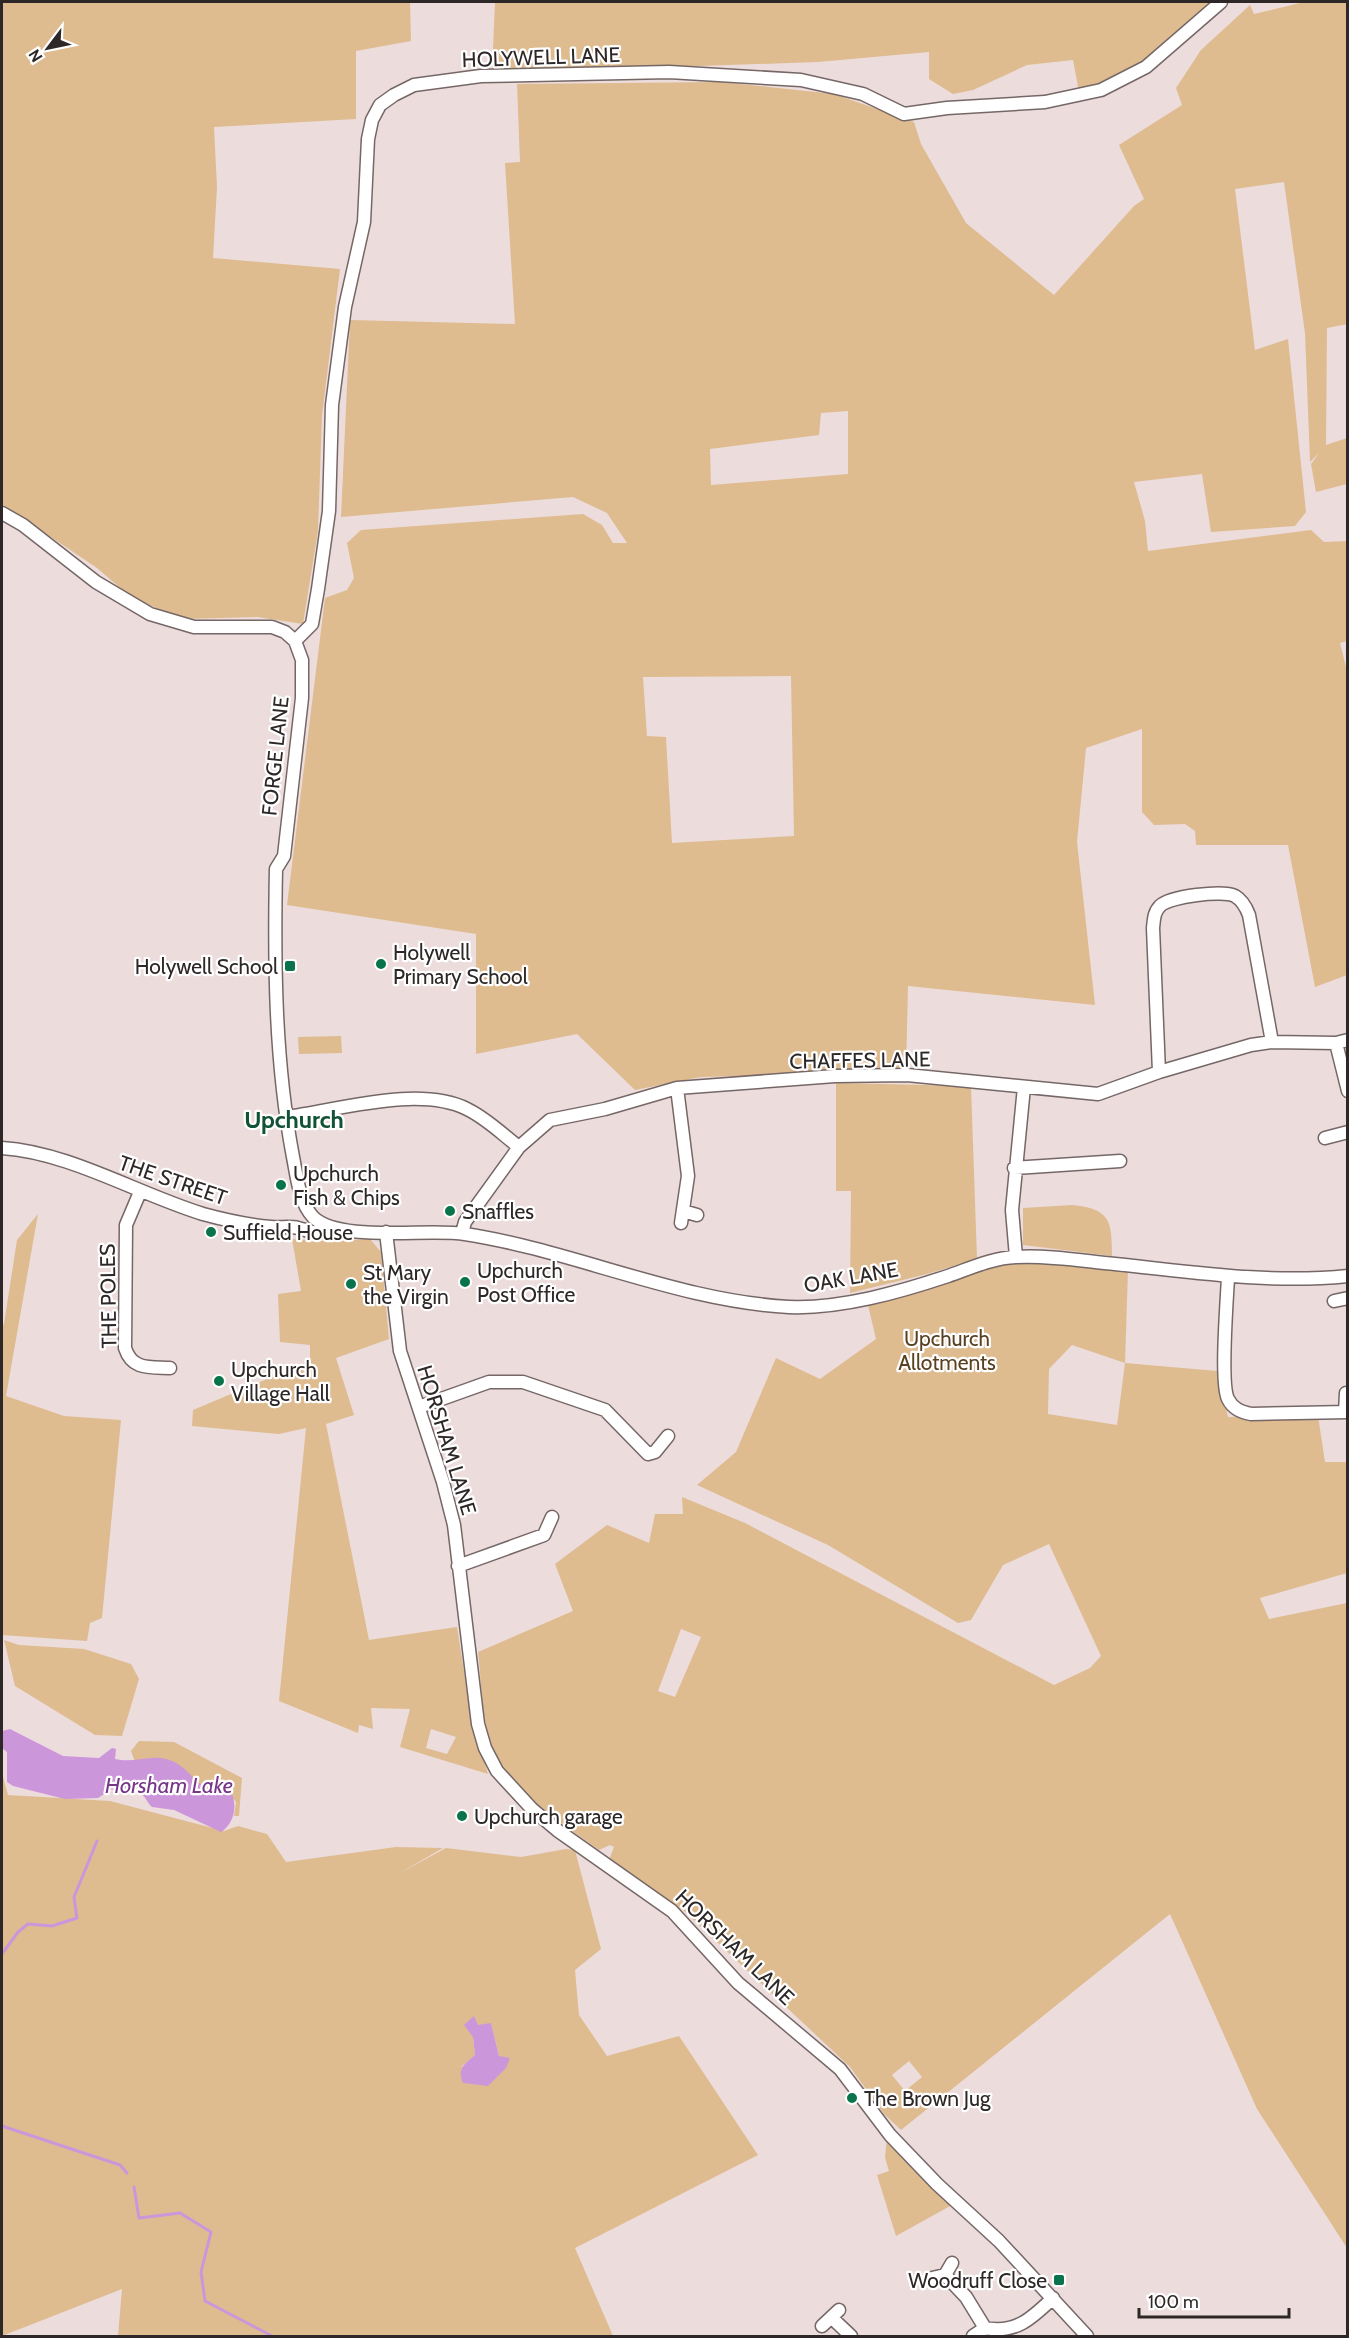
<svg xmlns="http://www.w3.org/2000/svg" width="1349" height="2338" font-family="Cabin,sans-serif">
	<rect width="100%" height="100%" fill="#eddcdc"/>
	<path fill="#debc90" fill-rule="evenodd" d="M2,2H410L411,41L356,51V119L214,127L217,187L213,258L340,269L322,416L318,531L303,624L257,617L184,619L132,598L97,568L2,504Z
		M495,2H1211L1157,55L1121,77L1079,92L1073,60L1027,65L973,90L953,94L929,79V52L818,62L492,73Z
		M1304,2H1347L1348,324L1327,328L1326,445L1347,438V484L1316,492L1311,464L1319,453L1310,462L1305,333L1284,182L1235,189L1255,350L1288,339L1306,512L1295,526L1211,532L1202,474L1134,482L1145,521L1148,551L1311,530L1324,542L1347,541V641L1340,643L1348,675L1347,975L1315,987L1288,845H1196L1195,831L1185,824L1154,825L1142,812V729L1086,748L1077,842L1095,1005L908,986L906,1071L701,1077L635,1090L577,1034L476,1054V934L287,905L325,598L347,590L354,578L347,543L361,530L583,514L602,525L613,543H627L607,513L573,497L341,517L350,320L515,324L505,163L520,162L517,84L721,82L834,94L914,122L921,144L966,223L1054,295L1134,206L1144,199L1119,145L1182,105L1176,88L1201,50L1250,5L1254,14ZM848,411V474L711,485L710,449L819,435L821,413ZM791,676L794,836L672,843L666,737L647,736L643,677Z
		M341,1036L342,1053L299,1054L298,1037Z
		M836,1083L971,1086L977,1259L927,1274L850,1293L851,1191H836Z
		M1072,1205C1110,1209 1112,1220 1112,1256L1023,1245V1208Z
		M38,1214L6,1396L64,1416L121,1420L102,1618L90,1623L87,1641L2,1635V1326L4,1324L17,1240Z
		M292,1239L329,1241L370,1239L381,1252L389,1339L336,1358L354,1415L326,1424L369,1640L457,1627L471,1716L488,1774L400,1747L410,1709L371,1708L373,1729L359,1725L358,1733L279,1701L306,1428L279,1434L192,1426L193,1410L310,1361V1345L280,1342L278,1294L301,1291ZM431,1729L456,1737L447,1754L426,1748Z
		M1013,1262L1128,1270L1125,1363L1217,1371L1228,1417L1318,1416L1325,1462H1347V1573L1260,1598L1269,1619L1347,1603V2248L1257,2109L1170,1914L901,2130L884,2114L850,2067L684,1911L609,1860L614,1847L610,1845L599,1850C565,1825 516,1795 496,1757C481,1727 482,1685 478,1652L573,1611L555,1564L607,1525L649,1543L655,1514H683L682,1497L745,1523L1054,1685L1090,1668L1101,1656L1049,1544L1003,1565L971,1620L958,1623L828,1545L697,1485L736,1452L776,1358L820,1379L876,1339L867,1301ZM1072,1345L1125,1363L1117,1425L1048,1414L1049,1369ZM681,1629L701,1637L675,1697L658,1691ZM909,2061L922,2077L905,2091L892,2075Z
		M4,1640L19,1645L84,1649L131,1664L139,1679L122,1736L95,1735L15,1686Z
		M139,1741L174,1742L242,1778L239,1816H234L236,1802L224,1788L212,1791L135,1762L131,1751Z
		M2,1773L8,1795L110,1801L224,1831L238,1826L267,1834L286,1862L396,1847L443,1848L398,1874L446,1848L521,1857L566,1849L575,1850L601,1949L575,1970L579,2015L607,2056L679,2036L758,2155L575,2248L613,2336H118L122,2289L2,2336ZM491,2023L499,2056L461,2067L475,2055L473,2037Z
		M887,2137L952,2205L896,2236L877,2175L889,2171L885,2158Z"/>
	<path fill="#cc96db" d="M10,1729L63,1756L99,1758L112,1748L116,1749L115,1759C133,1763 146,1756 161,1758C184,1761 190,1778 207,1789C215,1793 222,1787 230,1790C238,1804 235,1823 221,1832L174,1810L152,1807C148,1804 146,1797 142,1795C132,1789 122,1797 112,1789L98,1798L65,1799L13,1786L7,1782V1752L2,1748V1731Z
		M474,2016L478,2025L491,2023L499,2056L510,2058L506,2068L488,2086L463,2083C457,2069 464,2064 475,2055L473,2037L464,2025Z"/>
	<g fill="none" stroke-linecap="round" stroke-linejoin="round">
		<path stroke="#cc96db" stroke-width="3" d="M2,1954L18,1932L28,1924L52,1926L77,1918L74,1897L97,1841
			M2,2126L120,2165L127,2173
			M134,2187L139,2218L180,2213L211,2232L201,2272L205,2301L272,2336"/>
		<defs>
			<path id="minor" d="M2,513L23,525L96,582L150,614L194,627H272L285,632L295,641L302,660V698L284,856L276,869C274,966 275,1062 293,1157C297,1177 299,1202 313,1217C339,1243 429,1228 465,1234C575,1251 678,1301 789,1307C841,1309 900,1292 948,1276C971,1268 992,1258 1016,1257C1049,1255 1083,1261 1115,1264C1193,1272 1269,1284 1348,1276
				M295,641L312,624L318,589L329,511L332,405L345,307L364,222L368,139L372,120L380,105L394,95L414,85L481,76L669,72L801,80L863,94L904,114L947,108L1045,102L1101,90L1146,67L1221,2
				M1336,1043L1348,1091
				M1159,1072L1153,928C1154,919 1154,912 1160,906C1170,896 1223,890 1235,896C1242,900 1246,907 1249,915L1272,1042
				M677,1088L688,1176L681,1223
				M286,1117C339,1110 419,1085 467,1109C486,1118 502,1134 519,1147
				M1325,1138L1348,1132
				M2,1148C68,1152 138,1194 203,1214C225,1220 248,1225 271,1227C279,1228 290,1226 298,1228C310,1231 321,1237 333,1228
				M1014,1168L1120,1161
				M140,1192L126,1225L125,1348C132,1370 149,1367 170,1368
				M683,1211L697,1215
				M386,1232L400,1351L443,1482L454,1525L478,1724L485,1748L497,1771L532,1809L557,1830L672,1911L738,1983L840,2069L890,2135L937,2184L999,2241L1087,2336
				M462,1233L465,1222L519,1147L550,1120L605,1109L677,1088L835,1076L907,1075L1098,1094L1159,1072L1251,1045L1272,1042L1336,1043L1348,1040
				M1016,1257L1012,1210L1024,1087
				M1228,1277C1227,1300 1220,1383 1228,1399C1233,1409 1241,1412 1251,1414L1348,1412
				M1334,1301L1348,1298
				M419,1407L489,1382H523L605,1410L648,1454L655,1452L668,1436
				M1345,1412L1346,1393
				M458,1566L544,1535L552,1517
				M945,2275L966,2297L985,2328
				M932,2278L945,2275L952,2263
				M832,2318L851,2336
				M822,2326L839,2310
				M973,2336L985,2328C1016,2334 1032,2318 1053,2298"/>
		</defs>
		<use href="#minor" stroke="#766767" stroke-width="15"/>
		<use href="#minor" stroke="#fff" stroke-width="12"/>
	</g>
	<g fill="#09734b" stroke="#fff" stroke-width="2">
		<circle cx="381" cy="964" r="6"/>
		<rect x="284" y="960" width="12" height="12" rx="3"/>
		<circle cx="281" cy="1185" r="6"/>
		<circle cx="450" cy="1211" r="6"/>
		<circle cx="211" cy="1232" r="6"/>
		<circle cx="465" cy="1282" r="6"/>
		<circle cx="351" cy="1284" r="6"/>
		<circle cx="219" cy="1381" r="6"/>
		<circle cx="462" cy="1816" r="6"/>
		<circle cx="852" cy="2098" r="6"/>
		<rect x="1053" y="2274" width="12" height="12" rx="3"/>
	</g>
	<g text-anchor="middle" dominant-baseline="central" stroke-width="4.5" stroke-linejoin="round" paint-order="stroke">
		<g font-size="21" fill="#2d2727" stroke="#fff">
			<text transform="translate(541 57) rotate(-2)">HOLYWELL LANE</text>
			<text transform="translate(275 756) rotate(-84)">FORGE LANE</text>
			<text transform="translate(860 1060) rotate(-1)">CHAFFES LANE</text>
			<text transform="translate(173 1180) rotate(19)">THE STREET</text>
			<text transform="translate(851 1277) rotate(-10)">OAK LANE</text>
			<text transform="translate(108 1296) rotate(-91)">THE POLES</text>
			<text transform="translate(447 1440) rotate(73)">HORSHAM LANE</text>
			<text transform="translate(735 1947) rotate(44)">HORSHAM LANE</text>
		</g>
		<g font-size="21" fill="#2d2727" stroke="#fff" text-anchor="start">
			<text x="393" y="952">Holywell<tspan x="393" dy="24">Primary School</tspan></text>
			<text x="278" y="966" text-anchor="end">Holywell School</text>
			<text x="293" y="1173">Upchurch<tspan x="293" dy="24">Fish &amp; Chips</tspan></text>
			<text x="462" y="1211">Snaffles</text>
			<text x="223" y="1232">Suffield House</text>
			<text x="477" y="1270">Upchurch<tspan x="477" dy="24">Post Office</tspan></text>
			<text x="363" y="1272">St Mary<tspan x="363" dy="24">the Virgin</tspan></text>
			<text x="231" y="1369">Upchurch<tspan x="231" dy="24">Village Hall</tspan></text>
			<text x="474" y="1816">Upchurch garage</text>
			<text x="864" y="2098">The Brown Jug</text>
			<text x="1047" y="2280" text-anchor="end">Woodruff Close</text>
		</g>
		<g font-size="21" fill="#584121" stroke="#fff">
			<text x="947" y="1338">Upchurch<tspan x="947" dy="24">Allotments</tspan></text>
		</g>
		<g font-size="22" font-style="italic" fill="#773687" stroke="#fff">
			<text x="169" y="1785">Horsham Lake</text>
		</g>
		<g font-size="24" font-weight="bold" fill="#125337" stroke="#fff">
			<text x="294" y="1119">Upchurch</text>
		</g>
	</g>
	<rect width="1349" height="2338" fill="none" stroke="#2d2727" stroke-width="6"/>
	<g transform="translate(48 48) rotate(238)" stroke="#ffffff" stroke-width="4.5" paint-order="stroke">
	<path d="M0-4.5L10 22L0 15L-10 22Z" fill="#2d2727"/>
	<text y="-9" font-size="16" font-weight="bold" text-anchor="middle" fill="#2d2727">N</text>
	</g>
	<path d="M1139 2308v9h150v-9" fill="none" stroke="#2d2727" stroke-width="3"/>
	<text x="1148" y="2308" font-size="18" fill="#2d2727" stroke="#ffffff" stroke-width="4.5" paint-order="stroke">100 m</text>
</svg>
